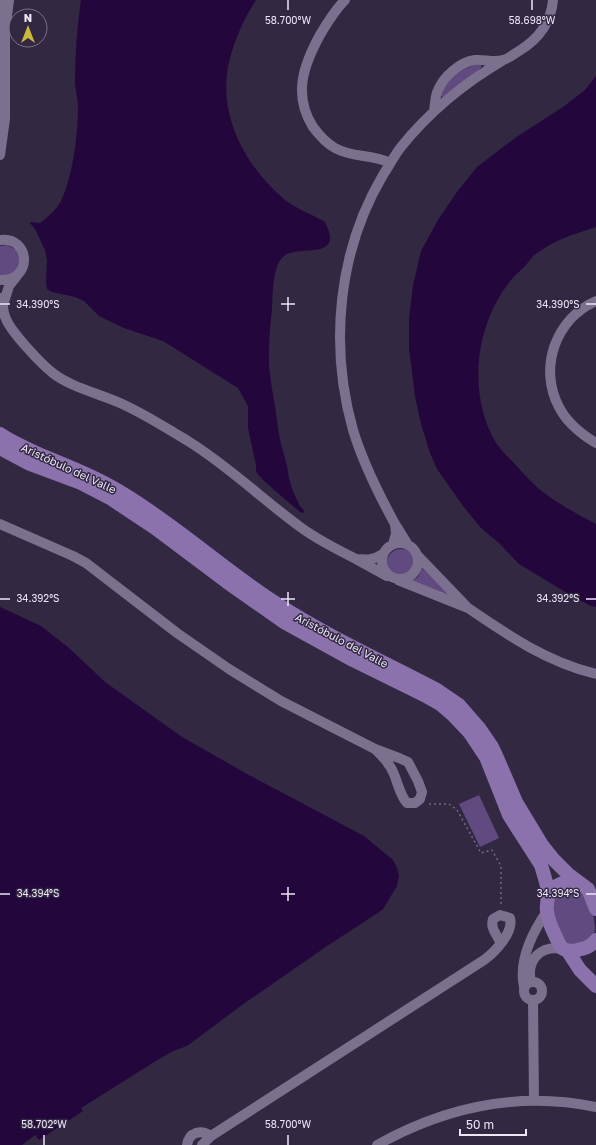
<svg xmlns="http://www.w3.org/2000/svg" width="596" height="1145" font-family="'Golos Text',sans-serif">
	<rect width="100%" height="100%" fill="#322842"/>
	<path fill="#604a80" d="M478,64L481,65V67L479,70L443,97L441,96L440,94C452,75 457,71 478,64Z
		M7,245L17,250L21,260L14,274L0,276V246Z
		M387 563a14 14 0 1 1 28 0a14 14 0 1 1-28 0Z
		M422,568L454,598L411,581L418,577Z
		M479,795L499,838L480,847L459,804Z
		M575,888L582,891L593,912L595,928L594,935L584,945L568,944L563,941L553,915L554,899L559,892L566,889Z"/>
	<path fill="#22063c" d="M81,0H256C243,20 230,49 227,74C221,122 249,170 285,200C296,209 312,214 325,222C345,262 299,244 284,256C272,265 273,296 272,310C270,324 269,339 269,353C268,367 271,381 273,395C276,410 277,425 280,440C282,449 285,457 287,466C288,470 288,474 289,478C291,487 295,497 300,506C302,509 304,509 304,513L300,512C292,504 259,479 256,471C256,470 256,466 256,465L248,428V406L238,388L163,341L124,328L99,316L84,301L75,297L52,292L47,289L46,281L47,260L45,250L35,229L30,223L31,222L40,223C48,217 56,210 61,201C73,176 78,134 78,106C78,98 75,90 75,82C75,55 77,27 81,0Z
		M596,76V227C573,234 552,241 533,256C530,260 527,264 523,268C519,272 514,276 511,280C475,324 467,394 496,443C501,450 508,457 514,463C524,474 534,486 547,495C562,506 579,515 596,524V607L589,605L572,596L519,564L499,543L481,528L463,506L437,469L430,453L421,424L415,396L409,348V319L413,285L421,251L438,220L457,192L477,167L515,138L563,107L585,90Z
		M0,607L41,626L69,648L105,682L182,737L247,774L364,836L393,860L397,868L399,876L397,886L383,909L376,914L327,946L242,1005L187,1046L173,1051L159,1059L81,1108L83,1111L39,1140L35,1135L22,1145H0Z"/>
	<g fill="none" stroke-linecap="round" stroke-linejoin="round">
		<path stroke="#726a81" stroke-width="1.5" stroke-dasharray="2 3" stroke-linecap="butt" d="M429,804H449L457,810L481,853L492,850L501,866V906"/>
		<path stroke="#7c708f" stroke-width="10" d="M0,0L5,31L9,0
			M345,0C335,10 327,23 320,35C303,66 293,95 313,127C319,135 326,143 335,148C352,158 373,154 390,163
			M434,111C435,104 435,96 438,90C444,76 460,62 475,60C484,59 494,63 503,60C508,59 514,54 519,51C537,40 551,23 553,0
			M0,155L5,119V31
			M0,240C31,236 33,282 0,280
			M0,298L3,305L9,286L17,276
			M596,301C556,318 538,368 559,407C567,423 581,434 596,443
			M3,305C3,310 4,315 6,319C12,333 41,364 54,374C73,388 98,393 120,403C143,413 166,428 188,441C230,467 264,501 303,529C320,541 338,550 356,559
			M0,524L73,556L86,563L177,633L229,669L281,701L375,749L399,758L408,762L418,781L422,792L420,799L415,803H407C400,795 398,784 394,774C390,764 383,757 375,749
			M395,524C378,493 363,463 353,430C329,345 338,251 383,175C389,166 394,156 401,147C429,112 463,84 502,61
			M382 561a18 18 0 1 1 36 0a18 18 0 1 1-36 0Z
			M393,544L396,534L395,524L408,545
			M383,554C374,560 367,560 356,559L387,576
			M398,580L468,608L417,555
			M468,608C509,636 547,662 596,674
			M531,982C526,960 540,945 563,949
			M524 991a9 9 0 1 1 18 0a9 9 0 1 1-18 0Z
			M524,987C518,960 532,933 547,911
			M533,1000L534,1101
			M187,1145C189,1132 201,1129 211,1136
			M202,1145L211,1136L484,960C495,952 514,932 510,918L500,915L493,919C490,929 497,934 500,942
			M377,1145C445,1107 518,1091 596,1107"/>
		<path stroke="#8b72ad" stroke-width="14" d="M0,434C13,443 28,449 43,456C70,467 97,478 122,493C177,526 224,570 277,604C328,637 384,662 437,690L459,705L479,728L492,747L498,760L516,802L542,845L554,860L568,874L588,889L596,909
			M0,448L30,464L81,483L110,498L155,528L227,582L284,622L353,660L424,695L440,704L453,715L470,733L486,757L509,815L541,865L546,882L549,896
			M580,884C560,878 545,889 547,911C548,920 551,927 555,935C557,939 559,945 562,948C567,952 576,951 581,949C587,948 592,945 596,940
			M567,950L580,970L596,986"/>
	</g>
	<path fill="none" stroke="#ece6f7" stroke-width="1.5" d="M288,0V10M532,0V10M288,297V311M0,304H10M281,304H295M586,304H596M288,592V606M0,599H10M281,599H295M586,599H596M288,887V901M0,894H10M281,894H295M586,894H596M44,1135V1145M288,1135V1145"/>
	<g text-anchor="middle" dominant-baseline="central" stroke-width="3" stroke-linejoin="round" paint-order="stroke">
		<g font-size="11" fill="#ece6f7" stroke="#322842">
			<text transform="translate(69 468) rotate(25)">Aristóbulo del Valle</text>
			<text transform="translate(342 640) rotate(28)">Aristóbulo del Valle</text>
		</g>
	</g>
	<g font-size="10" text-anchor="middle" fill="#ece6f7" stroke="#322842" stroke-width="3" stroke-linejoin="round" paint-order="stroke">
		<text x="288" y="24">58.700°W</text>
		<text x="532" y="24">58.698°W</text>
		<text x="38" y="308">34.390°S</text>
		<text x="558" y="308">34.390°S</text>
		<text x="38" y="602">34.392°S</text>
		<text x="558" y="602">34.392°S</text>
		<text x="38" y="897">34.394°S</text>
		<text x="558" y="897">34.394°S</text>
		<text x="44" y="1128">58.702°W</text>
		<text x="288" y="1128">58.700°W</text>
	</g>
	<g transform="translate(28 28)"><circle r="19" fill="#322842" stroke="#7c748a"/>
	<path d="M0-3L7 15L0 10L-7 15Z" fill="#c9ba3a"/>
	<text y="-6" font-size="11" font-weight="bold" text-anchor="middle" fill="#ece6f7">N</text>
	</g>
	<path d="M460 1129v6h66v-6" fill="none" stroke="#ece6f7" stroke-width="2"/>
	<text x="466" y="1129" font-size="12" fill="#ece6f7" stroke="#322842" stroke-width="3" paint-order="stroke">50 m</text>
</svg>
